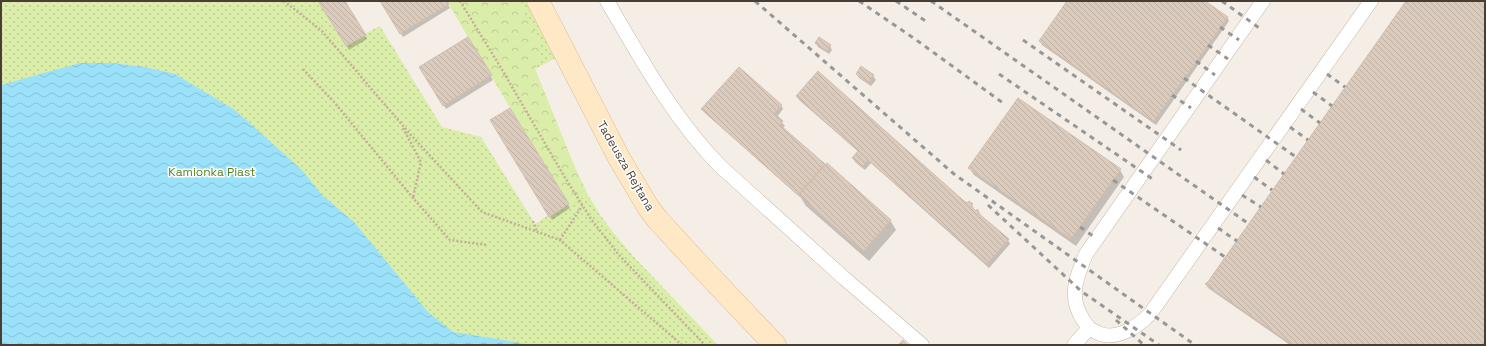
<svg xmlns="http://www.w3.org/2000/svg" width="1486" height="346" font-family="'Space Grotesk',sans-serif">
	<defs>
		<pattern id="green-dots" width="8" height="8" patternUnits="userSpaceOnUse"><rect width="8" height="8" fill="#daeeaa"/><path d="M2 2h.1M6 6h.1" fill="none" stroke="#bdcd93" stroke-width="1.8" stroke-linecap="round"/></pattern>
		<pattern id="forest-crowns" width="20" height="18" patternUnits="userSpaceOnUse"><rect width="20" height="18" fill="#daeeaa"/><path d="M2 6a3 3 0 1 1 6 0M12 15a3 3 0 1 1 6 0" fill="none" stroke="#bdcd93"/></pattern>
		<pattern id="water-waves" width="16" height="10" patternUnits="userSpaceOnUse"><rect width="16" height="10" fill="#9be1f9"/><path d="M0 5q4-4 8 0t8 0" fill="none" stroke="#87c2d6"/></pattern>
		<pattern id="building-back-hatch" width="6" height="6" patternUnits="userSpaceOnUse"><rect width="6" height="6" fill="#dbcbbd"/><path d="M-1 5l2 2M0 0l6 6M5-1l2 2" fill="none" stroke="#bdafa3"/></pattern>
	</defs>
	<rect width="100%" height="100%" fill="#f5eee6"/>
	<path fill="url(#green-dots)" d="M1,1H318L345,44L380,26L442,127L481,137L535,224L567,202C526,136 487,68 447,1H538L565,53L535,69L575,168L588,195L601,216L616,236L634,257L718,345H1Z"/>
	<path fill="url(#forest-crowns)" d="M447,1H519L539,42L540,56L535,69L575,168L588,195L569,204C527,137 487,69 447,1Z"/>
	<path fill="url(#water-waves)" d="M80,63H113L145,67L175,74L235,110L302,170L322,195L354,222L428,312L453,332L510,341L529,345H1V85Z"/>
	<path fill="#0003" d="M319,1H344L367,39L349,50Z
		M381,1H446L450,8L403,37Z
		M1068,1H1204L1227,17L1229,21L1156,125L1042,45L1040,41Z
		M1406,1H1485V345H1290L1208,288L1206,284Z
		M467,38L493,80L446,109L421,67Z
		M816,43L830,46L832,50L829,54L818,47Z
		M857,74L873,76L876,80L871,86L859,78Z
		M797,96L967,205H972L974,209L973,210L976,212H979L981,216L1008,240L1010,244L989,268L871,163L865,170L855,162L853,158L859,152L799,100Z
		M781,105L783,109L777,117L785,126L783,128L825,166L890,220L896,230L869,261L806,206L801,198L705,113L703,109Z
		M509,109L570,208L552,220L491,120Z
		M969,168L1120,170L1124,177L1076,246L974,175Z"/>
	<path fill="url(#building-back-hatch)" stroke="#d4bead" d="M318,1H345L366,35L346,46Z
		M380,1H447L449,4L400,34Z
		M1067,1H1205L1228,17L1154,121V122L1039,41Z
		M1406,1H1485V345H1293L1205,284L1208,282Z
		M468,37L492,75L443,106L419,67Z
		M819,37L831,45L827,51L815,43Z
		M861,66L874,75L868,83L856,74Z
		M739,67L782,105L774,113L783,121L780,125L825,164L798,195L701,109Z
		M818,71L964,201L967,203L969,201L973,204L971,206L976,211L977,209L979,211L978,213L1009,239L987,264L868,160L862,167L852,158L858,151L796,96Z
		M1018,98L1121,169L1071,239L968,168Z
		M510,108L569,204L549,217L490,120Z
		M827,163L891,220L863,252L799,195Z
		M903,340L908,345H898Z"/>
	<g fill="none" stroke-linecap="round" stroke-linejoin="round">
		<defs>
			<path id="lane" d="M607,1C641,59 673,118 720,166L844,278L922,345
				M1089,328C1067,301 1074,283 1086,254L1263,1
				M1074,345L1089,328C1092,330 1096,332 1100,334C1118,340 1138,326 1150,314L1371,1"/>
			<path id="secondary" d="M538,1L619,158L648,207L657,219L702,268L775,345"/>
		</defs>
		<use href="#lane" stroke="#c5b7ab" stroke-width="15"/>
		<use href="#secondary" stroke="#debe92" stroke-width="23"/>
		<path stroke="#c5ae97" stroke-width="2.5" stroke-dasharray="2 2" stroke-linecap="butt" d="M284,1L322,31L410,134L482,212L560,240L682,345
			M460,1L501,68L564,176L591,219L618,254L705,345
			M303,69L334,102L413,198L450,240L487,245
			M403,128L421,162L413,198
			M533,221L537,232
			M560,240L582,206"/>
		<use href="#lane" stroke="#fff" stroke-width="14"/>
		<use href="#secondary" stroke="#ffe8c6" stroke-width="22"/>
		<path stroke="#979797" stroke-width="3" stroke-dasharray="5 5" stroke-linecap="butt" d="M755,1L954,174L1195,345
			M859,1L915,39L1003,103
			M896,1L927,22
			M931,1L1249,224
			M1222,1L1262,30
			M1220,27L1239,40
			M1023,40L1181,150
			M1208,45L1228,59
			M1196,61L1215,75
			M999,74L1154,180
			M1327,74L1345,87
			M1184,78L1296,157
			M1313,92L1332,106
			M1172,95L1191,108
			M1301,109L1320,123
			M1290,127L1308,140
			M1266,160L1284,174
			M1254,177L1272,190
			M1113,180L1225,257
			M1242,195L1261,207
			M988,205L1081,291L1159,345
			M1080,227L1096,238
			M1218,228L1237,241
			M1116,320L1144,345"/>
	</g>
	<g text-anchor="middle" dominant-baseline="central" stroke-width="3" stroke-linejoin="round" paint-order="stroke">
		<g font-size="12" fill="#493e34" stroke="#fff">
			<text transform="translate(626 166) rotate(60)">Tadeusza Rejtana</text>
		</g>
		<g font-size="12" fill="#558220" stroke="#fff">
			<text x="212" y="172">Kamionka Piast</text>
		</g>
	</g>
	<rect width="1486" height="346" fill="none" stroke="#493e34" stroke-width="4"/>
</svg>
